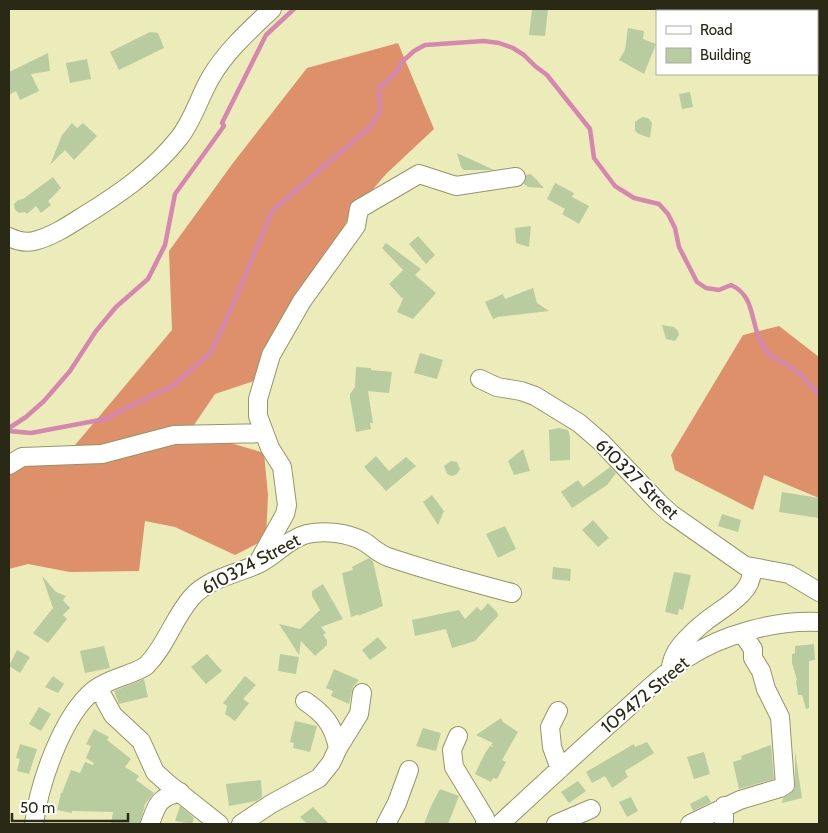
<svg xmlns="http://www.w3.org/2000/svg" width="828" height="833" font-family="Cabin,sans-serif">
	<rect width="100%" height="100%" fill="#ececba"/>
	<path fill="#dd9069" d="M398,43L434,129L386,174L349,217L327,258L279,325L254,381L215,394L194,425L227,442L264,453L268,495L266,539L235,555L175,527L145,521L139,571L70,572L28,564L9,569V473L18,461L65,457L172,330L169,251L233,163L307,68Z
		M779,326L819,357V498L764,475L753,510L675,470L671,455L743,335Z"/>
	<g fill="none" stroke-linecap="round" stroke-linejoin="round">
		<path stroke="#d587b0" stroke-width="4.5" d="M9,428L26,417L44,401L70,371L96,331L116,307L148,279L165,245L175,194L224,126L222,123L266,35L294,9
			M9,431L31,433L105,419L174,385L211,352L235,300L272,211L370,127L380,112L379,88L393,76L403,61L414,51L425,45L484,41L499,43L513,48L524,55L535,66L547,75L590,129L594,158L615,186L634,198L659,204L668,214L675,228L679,247L697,282L706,288L719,290L731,285C756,296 750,324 762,344C771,361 782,360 795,370C804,376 811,387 819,394"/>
	</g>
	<path fill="#b8cc9f" d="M532,9H548L545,36L529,35Z
		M628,28L644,31L643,39L656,44L644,74L619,60L625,50Z
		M150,32L158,33L164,48L119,70L110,52Z
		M48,53L50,71L31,74L39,91L20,100L16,91L9,95V72Z
		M87,59L91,79L70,83L66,63Z
		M690,92L693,107L682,109L679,94Z
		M642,117L648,118L652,123L650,138L639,134L635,131V122Z
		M72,123L77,128L83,123L97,136L74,160L65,150L50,165L62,135Z
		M457,153L494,170H464L461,167Z
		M530,174L533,176L544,188L528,187L524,184L526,175Z
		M53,177L61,188L48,201L51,205L41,213L36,206L27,214L25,212L19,213L15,210L14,204L18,200L23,199Z
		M555,183L574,193L572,197L589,206L579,224L562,214L565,209L547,199Z
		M531,226L529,247L516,243L515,228Z
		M418,236L435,255L426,264L409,244Z
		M386,243L421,269L415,275L436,293L413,319L397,312L403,299L389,284L403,270L382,248Z
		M533,288L537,303L549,311L498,317L493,319L485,302L503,294L505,299Z
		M662,325L674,327L678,331L679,335L675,341L666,339Z
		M420,353L443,360L437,379L414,373Z
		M356,367L371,368V370L392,372L389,393L368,391L373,423H370L371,429L356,432L350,398V394L355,387Z
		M559,428L568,430L570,437V460L550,461L549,430Z
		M523,449L530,471L514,475L508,461Z
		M376,456L389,471L406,457L416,466L386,491L364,467Z
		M451,461L457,462L460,469L457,474L452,476L447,474L444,466Z
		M610,467L616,473L607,485L572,508L561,492L578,480L583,487Z
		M782,492L819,498V518L779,512Z
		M432,495L444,511L438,525L423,502Z
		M722,514L741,520L738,532L718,526Z
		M593,520L609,538L598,547L582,530Z
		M505,526L516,549L498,558L486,534Z
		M369,558L373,561L383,606L358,616L359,614L351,617L342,573L353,570L352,567Z
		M553,567L571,569L570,581L552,579Z
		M674,572L691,575L683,610L679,609L678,615L665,612Z
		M42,576L56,592L66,596L63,600L70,608L63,615L67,619L48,643L33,633L53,608Z
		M323,584L343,619L321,627L326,633L323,635L327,640V645L315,656L301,641L299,655L279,624L300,629L320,610L312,596V591Z
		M488,603L497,612L498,616L475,641L452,648L446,629L415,636L412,620L459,610L465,619L477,607L481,611Z
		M378,637L387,648L370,660L362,650Z
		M814,644L815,660L809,661V708L806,709L802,695H798L796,681L797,680L792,663V654L795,653V646Z
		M104,646L110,668L85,673L80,651Z
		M17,650L30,657L20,673L9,666Z
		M207,654L222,671L206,684L191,667Z
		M280,654L299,657L296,674L278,671Z
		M334,669L359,680L353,687L349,704L331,696L333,691L326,688Z
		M53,676L64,684L58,693L45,687Z
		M245,676L256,685L243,699L249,703L235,721L225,714L227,706L223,703Z
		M144,679L148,697L119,704L114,691Z
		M39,707L51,714L41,731L29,724Z
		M501,718L503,722L518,732L502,760L506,762L497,779L493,778L491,782L475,774L485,753L490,746L494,747L491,745L493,743L476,735Z
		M295,721L317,726L310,752L293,748L294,743L290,742Z
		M423,728L441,733L436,751L416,746Z
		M94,729L109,737L107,740L131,759L125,767L139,776L136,780L154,793L145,804L140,824H111L113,812L72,811V813L57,810L61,793H62L71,770L80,773L85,762L93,765L94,763L86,758L91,746L86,744Z
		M647,742L654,753L625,771L628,777L612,788L605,776L592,783L586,772L634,744L635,747Z
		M20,744L37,749L29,774L17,771L20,759L16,758Z
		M771,745L774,779L739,789L733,762L742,759L741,756Z
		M795,751L802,798L782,803L783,798L790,794L795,789Z
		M704,752L710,774L694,779L687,757Z
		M261,780L262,797L256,801L229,806L226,784Z
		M578,781L586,791L569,803L561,792Z
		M440,789L459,796L448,824H424L431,806Z
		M707,795L711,802L693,811L690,804Z
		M631,797L638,811L627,817L619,802Z
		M180,806L194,818L192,824L175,821Z
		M313,807L329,824H307L300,817Z"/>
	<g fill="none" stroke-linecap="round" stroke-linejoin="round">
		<defs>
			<path id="minor" d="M9,237C17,241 25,243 34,241C51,237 68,226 82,217C118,195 153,171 179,138C194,119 199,97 211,77C226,51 251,29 272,9
				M480,379L497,387L521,391L535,396L579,423L601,442L659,503L671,514L751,570C755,592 721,609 706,621C697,628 688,637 681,645C674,653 672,661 670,671
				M9,465L22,457L102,454L174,435L263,433
				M260,559L285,514L287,505L282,467L270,448L258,416V399L271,355L302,301L356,226L359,209L419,174L456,186L516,177
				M747,566L789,574L819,592
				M93,691L102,695L113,715L141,741L155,772L166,782L219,824
				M305,701C324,714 333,724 338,748
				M558,711L550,727L552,747L560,769
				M458,736L452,750L454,767L485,818V824
				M724,806V824
				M34,824C39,784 62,716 94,690C109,678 130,676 146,666C166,646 174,617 192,597C208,579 235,574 256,565C275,557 287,539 307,534C325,530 347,533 363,541C371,546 379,554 388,557C429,571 470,582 512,593
				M150,824C157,804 158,798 180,792
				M241,824L271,804L319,778L331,763L338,748L359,714L362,693
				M386,824L397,803L409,770
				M500,824C541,786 582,748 624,711C644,693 663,674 685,659C723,634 775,620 819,622
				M556,824L591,809
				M690,824L740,800L780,788L785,785L780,717L766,689L761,671L753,658V649L742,633"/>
		</defs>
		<use href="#minor" stroke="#969566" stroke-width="20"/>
		<use href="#minor" stroke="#fff" stroke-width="18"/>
	</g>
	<g text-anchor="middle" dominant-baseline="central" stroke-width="4" stroke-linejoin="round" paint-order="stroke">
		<g font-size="18" fill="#292916" stroke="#fff">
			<text transform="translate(637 479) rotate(44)">610327 Street</text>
			<text transform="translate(251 564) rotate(-28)">610324 Street</text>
			<text transform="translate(645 695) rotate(-40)">109472 Street</text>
		</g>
	</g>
	<rect width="828" height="833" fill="none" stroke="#292916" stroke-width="20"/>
	<rect x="656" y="10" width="162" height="65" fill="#ffffff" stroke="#a9a9a2"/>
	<rect x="666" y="26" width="25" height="8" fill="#ffffff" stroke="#a9a9a2"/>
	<text x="700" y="35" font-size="15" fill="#292916">Road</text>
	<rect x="666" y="48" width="25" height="15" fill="#b8cc9f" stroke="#a9a9a2"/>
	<text x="700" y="60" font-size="15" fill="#292916">Building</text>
	<path d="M12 813v8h116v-8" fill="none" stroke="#292916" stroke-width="2.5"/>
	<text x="20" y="813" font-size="15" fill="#292916" stroke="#ffffff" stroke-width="4" paint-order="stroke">50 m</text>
</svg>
